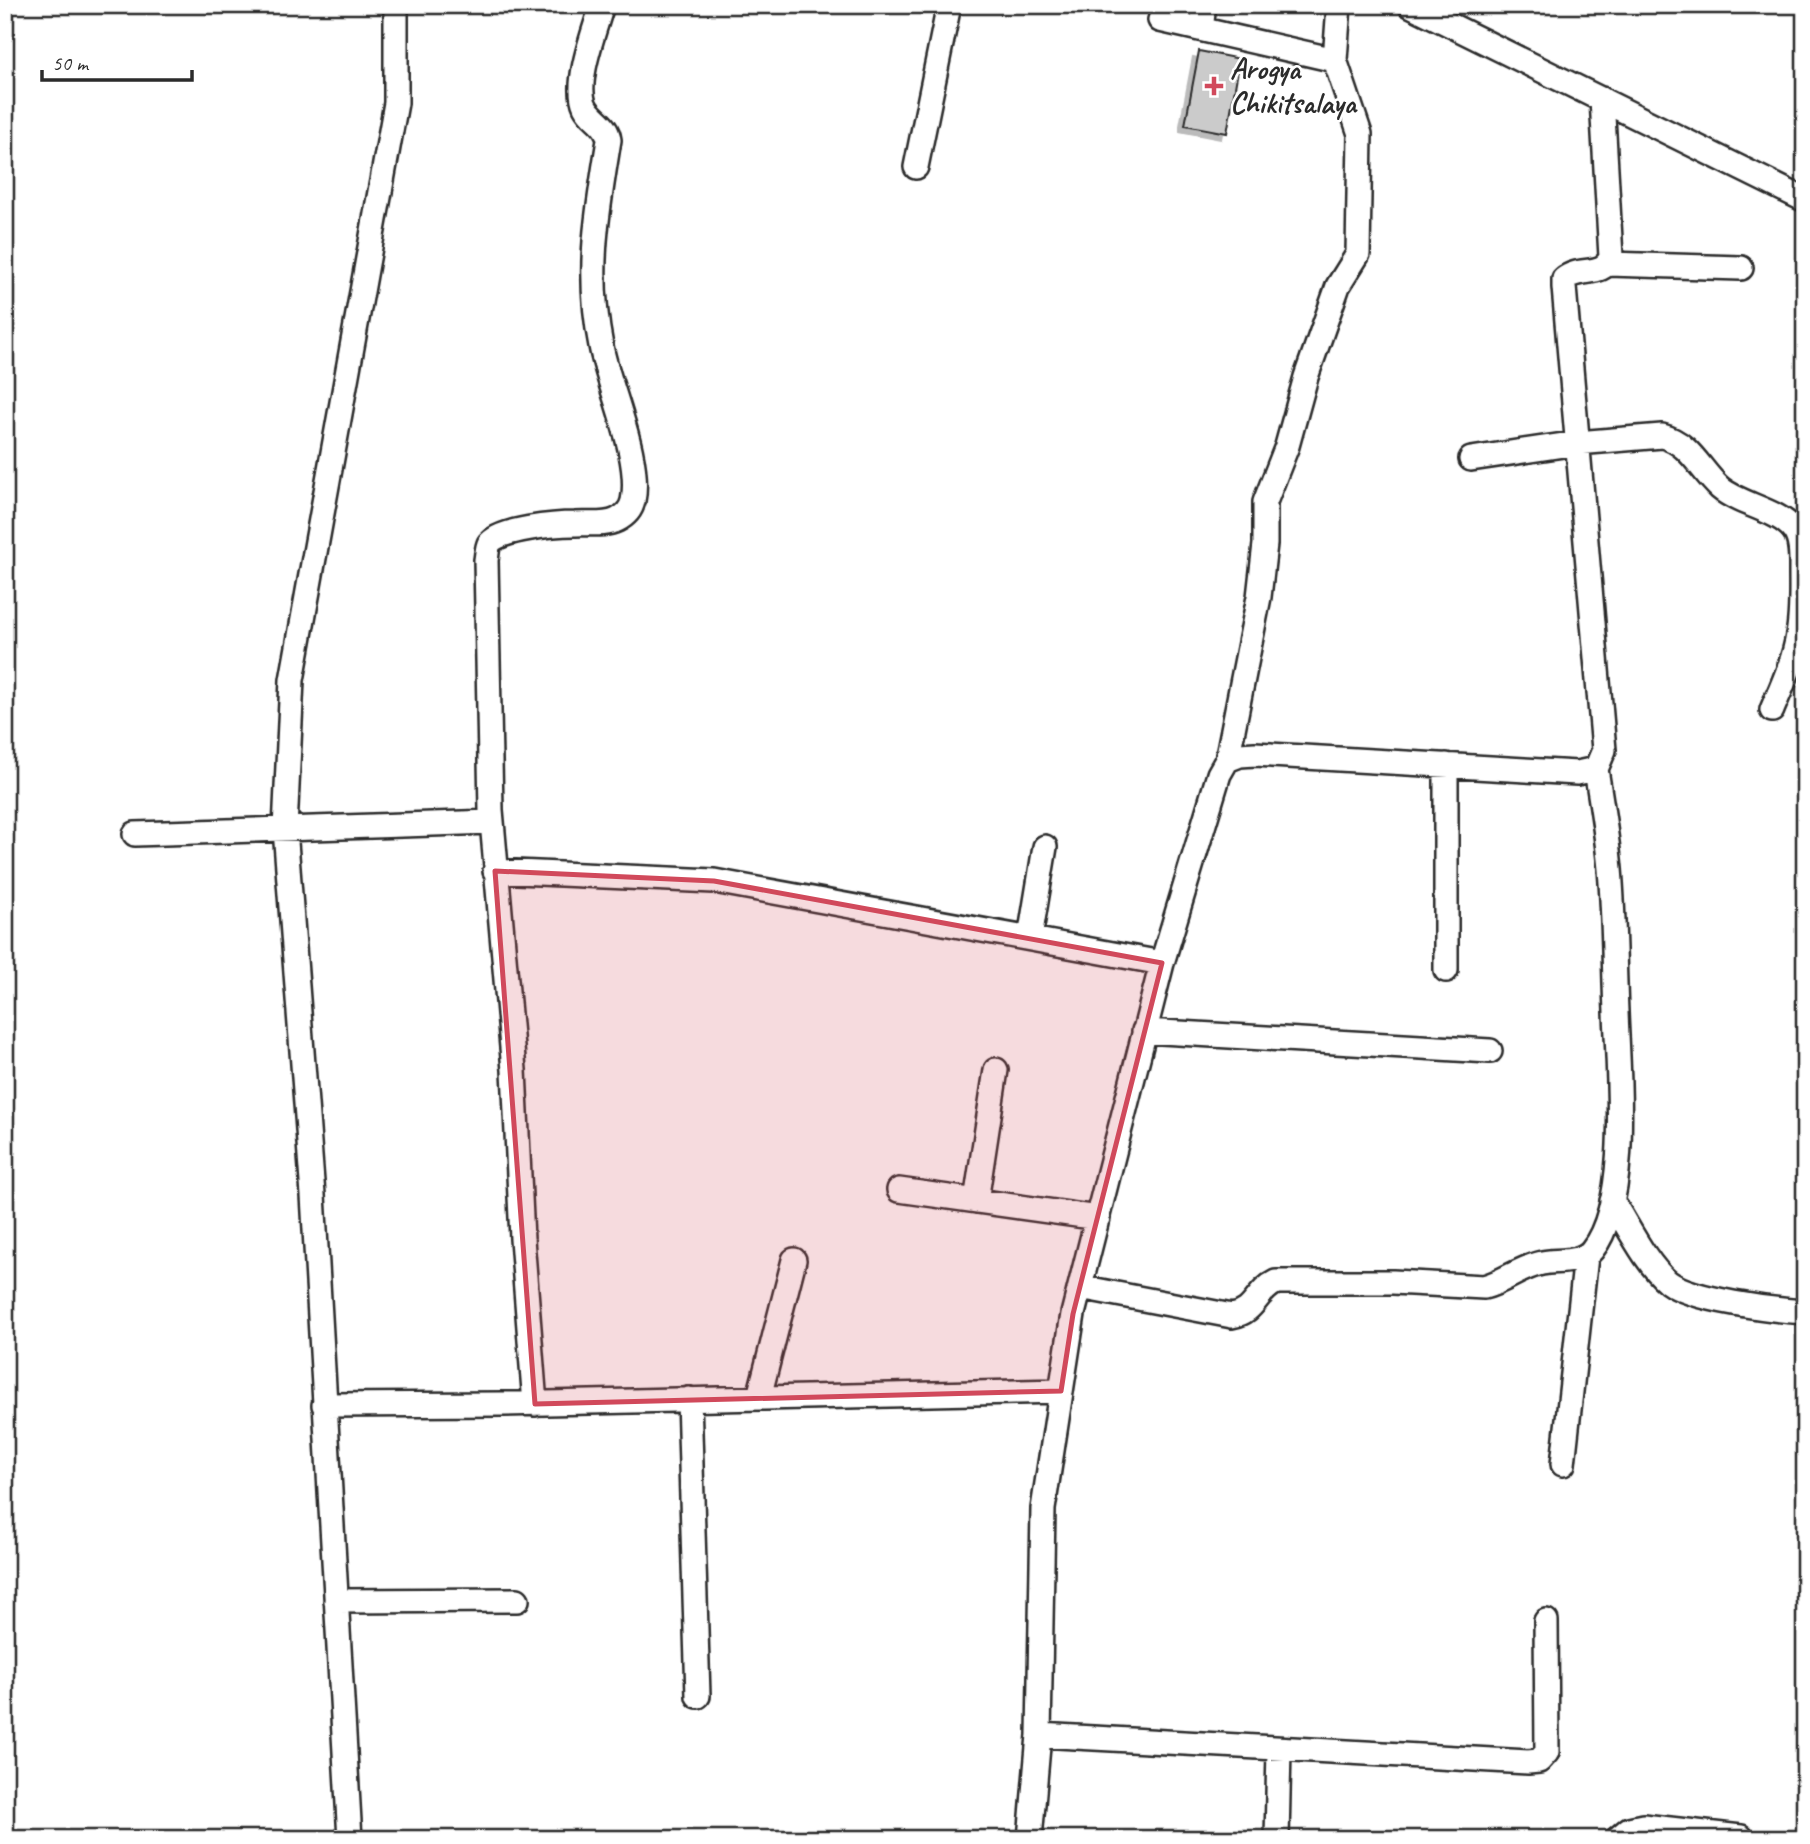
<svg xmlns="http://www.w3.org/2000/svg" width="1810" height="1844" font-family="Caveat,sans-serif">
	<defs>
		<filter id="shadow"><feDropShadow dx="-6" dy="6" stdDeviation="0" flood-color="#0004"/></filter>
	</defs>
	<rect width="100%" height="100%" fill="#fff"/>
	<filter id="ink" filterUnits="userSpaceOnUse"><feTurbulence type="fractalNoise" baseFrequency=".0143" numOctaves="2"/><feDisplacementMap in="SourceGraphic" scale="14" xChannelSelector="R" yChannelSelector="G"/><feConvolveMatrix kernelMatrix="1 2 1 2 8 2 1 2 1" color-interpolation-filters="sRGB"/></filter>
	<g filter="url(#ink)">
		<path fill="#cbcbcb" stroke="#2b2b2b" stroke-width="2" filter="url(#shadow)" d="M1199,51L1240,59L1227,133L1185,125Z"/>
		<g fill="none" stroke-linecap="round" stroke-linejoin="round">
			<defs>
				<path id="minor" d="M1410,5L1805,200
					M1160,20L1335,60
					M1201,29L1204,5
					M916,167L949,5
					M1608,264L1741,268
					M1471,459L1577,443L1662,436C1690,443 1700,470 1720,488C1740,505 1779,510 1794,530C1802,541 1801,558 1801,571C1801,592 1802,614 1798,635C1794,661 1782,686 1772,710
					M1227,760L1259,597L1265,544V502L1287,446L1306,377L1338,286L1358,254L1360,134L1335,60L1339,5
					M1446,765V970
					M135,834L492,822
					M495,871L714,881L1162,963
					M1030,938L1045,847
					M1144,1031L1490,1051
					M899,1190L1098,1218
					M976,1201L996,1070
					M1612,1201C1628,1226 1646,1264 1668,1282C1692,1300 1773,1310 1805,1312
					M1080,1287L1232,1316C1256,1312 1255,1292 1276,1282H1393L1484,1287C1504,1282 1521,1267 1542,1263C1557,1260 1581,1264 1592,1250C1631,1201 1618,1073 1616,1012C1614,964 1614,916 1610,869C1607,835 1601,802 1596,769
					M759,1397L794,1260
					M689,1399L698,1696
					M535,1404L522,1239L514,1070L491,810L486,560C487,555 487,548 489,544C498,529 557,524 575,524C588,523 605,526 617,520C625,516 631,510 633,501C642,458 609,389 601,346C586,271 597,214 609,140C607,123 592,120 585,106C574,82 595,30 602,5
					M324,1405L504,1404L1061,1391
					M1563,1464L1586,1256
					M336,1601L517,1600
					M1039,1735L1528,1762L1539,1761L1547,1752L1546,1621
					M350,1839L313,1195L285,829L292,680L396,103V5
					M1030,1839L1039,1735L1043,1509L1073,1314L1162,963L1219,774L1227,760L1240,755L1255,754L1577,773L1596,769L1604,750L1564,287V279C1579,266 1603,278 1611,257L1602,99
					M1277,1839L1279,1749
					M1617,1839L1629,1829L1643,1826L1741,1837"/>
			</defs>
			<use href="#minor" stroke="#2b2b2b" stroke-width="28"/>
			<use href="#minor" stroke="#fff" stroke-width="23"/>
		</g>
	</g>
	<path fill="#d1495b" fill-opacity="0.2" stroke="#d1495b" stroke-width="5" stroke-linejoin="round" d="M495,871L714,881L1162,963L1073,1314L1061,1391L535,1404Z"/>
	<path fill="#d1495b" stroke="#fff" stroke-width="2.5" d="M1210.5 75.5h7v7h7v7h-7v7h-7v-7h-7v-7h7z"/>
	<g text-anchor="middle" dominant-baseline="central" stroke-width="5" stroke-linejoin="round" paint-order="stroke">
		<g font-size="30" font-weight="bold" fill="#2b2b2b" stroke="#fff" text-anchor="start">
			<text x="1230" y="69">Arogya<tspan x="1230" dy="34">Chikitsalaya</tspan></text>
		</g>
	</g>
	<rect width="1810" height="1844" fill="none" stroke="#fff" stroke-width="28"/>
	<rect x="14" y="14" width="1782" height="1816" fill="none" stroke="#2b2b2b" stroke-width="2.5" filter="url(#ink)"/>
	<path d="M42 70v10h150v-10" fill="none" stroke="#2b2b2b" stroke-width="3.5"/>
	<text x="52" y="70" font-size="21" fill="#2b2b2b" stroke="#ffffff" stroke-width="5" paint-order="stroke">50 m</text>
</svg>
